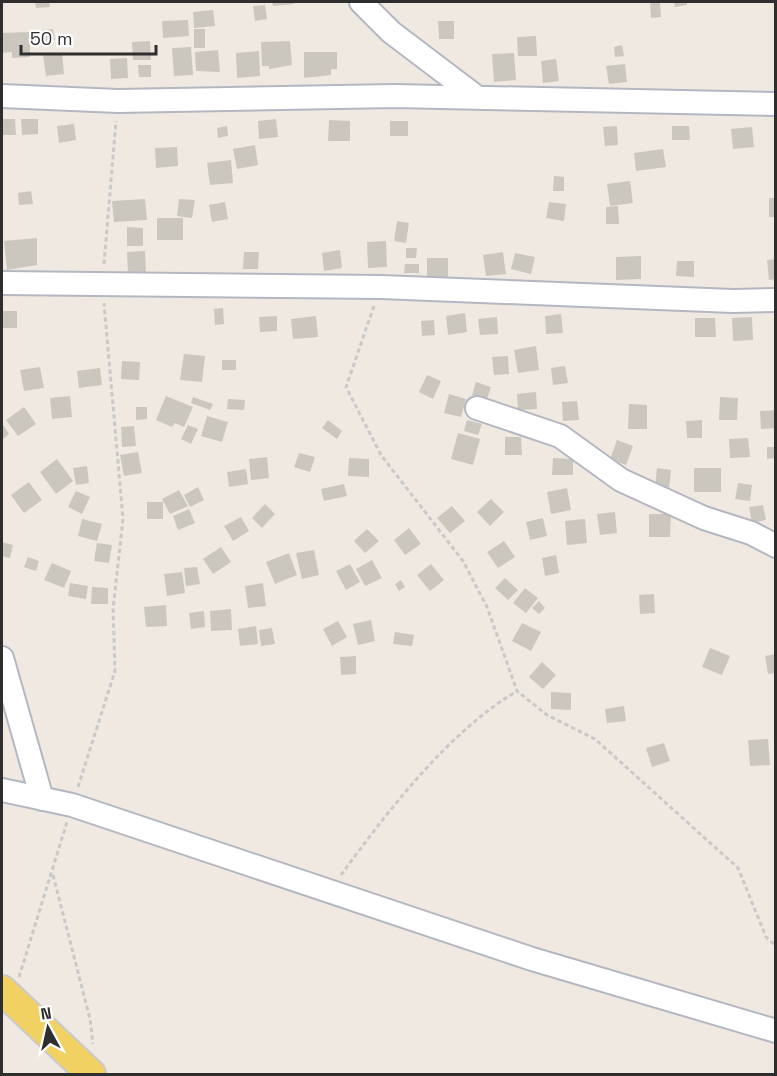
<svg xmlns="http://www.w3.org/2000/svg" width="777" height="1076" font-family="'Space Grotesk',sans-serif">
	<rect width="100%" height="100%" fill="#efe9e1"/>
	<path fill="#cbc7bf" d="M35,2H49L50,7L36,8Z
		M272,2H294V4L273,6Z
		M650,2H660L661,17L651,18Z
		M674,2H687V5L675,7Z
		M265,5L267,19L255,21L253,6Z
		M213,10L215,26L194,28L193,12Z
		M188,20L189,36L163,38L162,21Z
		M438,21H454V39H439Z
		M53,29L55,40L41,42L40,30Z
		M194,29H205V48H194Z
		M30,32V57L12,58V52L2,53V33Z
		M536,36L537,56H518L517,37Z
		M150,41L151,60H133L132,42Z
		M290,41L292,65L269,69V66H262L261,42Z
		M622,45L624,56L615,57L614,47Z
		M191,47L193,75L174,76L172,48Z
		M218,50L220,72L196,71L195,52Z
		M259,51L260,76L237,78L236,53Z
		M304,52H337V69H331V75L304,78Z
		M62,53L64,74L46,76L43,55Z
		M514,53L516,80L494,82L492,54Z
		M127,58L128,78L111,79L110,59Z
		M556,59L559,81L543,83L541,61Z
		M625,64L627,82L609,84L606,66Z
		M138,65H151V77H139Z
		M2,119H15L16,135H2Z
		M21,119H38V134L22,135Z
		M276,119L278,137L259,139L258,121Z
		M329,120L350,121V141H328Z
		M390,121H408V136H390Z
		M74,124L76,140L59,143L57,126Z
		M227,126L228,136L218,138L217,128Z
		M617,126L618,145L605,146L603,127Z
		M672,126H689L690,140H672Z
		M752,127L754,147L733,149L731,129Z
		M255,145L258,165L237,169L233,149Z
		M177,147L178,166L156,168L155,148Z
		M663,149L666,167L636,171L634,153Z
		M231,160L233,183L210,185L207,163Z
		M554,176L564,177V191H553Z
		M630,181L633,203L610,206L607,184Z
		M31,191L33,204L19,205L18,193Z
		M769,198H776V217H769Z
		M145,199L147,220L114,222L112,201Z
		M179,199L195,200L192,218L177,216Z
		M225,202L228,219L212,222L209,205Z
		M549,202L566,204L564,221L546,218Z
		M618,206L619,224H606V207Z
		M157,218H183V240H157Z
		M397,221L409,223L406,243L394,241Z
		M127,227L143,228V246H127Z
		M37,238V265L7,270L4,241Z
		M386,241L387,267L368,268L367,242Z
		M406,248H417L416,258H406Z
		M340,250L342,268L324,271L322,253Z
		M145,251L146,273L128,274L127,252Z
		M244,252H259L258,269H243Z
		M503,252L506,274L486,276L483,255Z
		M515,253L535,257L531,274L511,269Z
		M641,256V279L616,280V257Z
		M427,258H448V278H427Z
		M776,259V279L769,280L767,260Z
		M677,261H694V277L676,276Z
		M405,264H419V273H404Z
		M223,308L224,324L215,325L214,309Z
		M2,311H17V328H2Z
		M465,313L467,332L448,335L446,316Z
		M561,314L563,333L546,334L545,316Z
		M277,316V331L260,332L259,317Z
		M316,316L318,337L293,339L291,319Z
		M497,317L498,334L480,335L478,319Z
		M752,317L753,340L733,341L732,318Z
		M695,318H715L716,337H695Z
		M434,320L435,335L422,336L421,321Z
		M536,346L539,370L518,373L514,350Z
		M184,354L205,356L202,382L180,380Z
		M508,356L509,374L494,375L492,357Z
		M222,360H236V370H222Z
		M122,361L140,362L139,380L121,379Z
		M565,366L568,383L553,385L551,368Z
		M40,367L44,388L24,391L20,370Z
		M100,368L102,385L79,388L77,371Z
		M427,375L441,381L433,399L419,392Z
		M476,382L491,387L487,399L472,395Z
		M536,392L537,409L518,410L517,394Z
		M449,394L466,399L461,417L444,413Z
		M70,396L72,417L52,419L50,398Z
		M166,396L193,407L184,427L175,423L172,427L156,420Z
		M193,397L213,404L210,410L191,403Z
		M720,397L738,398L737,420H719Z
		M228,399L245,400L244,410L227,409Z
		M577,401L579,420L563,421L562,402Z
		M629,404L647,405V429H628Z
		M24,407L36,424L18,436L6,420Z
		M136,407H147V419L136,420Z
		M776,410V428L761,429L760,411Z
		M207,416L228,422L222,442L201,436Z
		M328,420L342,431L337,439L322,428Z
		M467,420L482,424L478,435L464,431Z
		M702,420V438H687L686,421Z
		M2,423L9,434L2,440Z
		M188,425L198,429L191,444L181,439Z
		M134,426L136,446L122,447L121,427Z
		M458,433L480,439L473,465L451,459Z
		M505,437H521L522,455H505Z
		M748,438L750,457L730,458L729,439Z
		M617,440L633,446L626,465L610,459Z
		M767,447H776V458L767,459Z
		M138,452L142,473L124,476L120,455Z
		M299,453L315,457L310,472L294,467Z
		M267,457L269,478L251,480L249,459Z
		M349,458L369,459V477L348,476Z
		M553,458L573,459V475H552Z
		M57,459L73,481L56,494L40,472Z
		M87,466L89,483L76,485L73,468Z
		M657,468L671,470L669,490L655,488Z
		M694,468H721V492H694Z
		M246,469L248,484L229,487L227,472Z
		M29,482L42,500L24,513L11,495Z
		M738,483L752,485L750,501L735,499Z
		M344,484L347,496L324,501L321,489Z
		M198,487L204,500L190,507L184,495Z
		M567,488L571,510L551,514L547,492Z
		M179,490L188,506L170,514L162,499Z
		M76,491L90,497L82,514L68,507Z
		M491,499L504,512L490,526L477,512Z
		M147,502H163V519H147Z
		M265,504L275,514L262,528L252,518Z
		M763,505L766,520L752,523L749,507Z
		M452,506L465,521L450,533L437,518Z
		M189,509L195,523L178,530L173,516Z
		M615,512L617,533L600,535L597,514Z
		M649,514H671L670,537H649Z
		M241,517L249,531L233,541L224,526Z
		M543,518L547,536L530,540L526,522Z
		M82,519L102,524L97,541L78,536Z
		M585,519L587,543L567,545L565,521Z
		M409,528L421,544L405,555L394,540Z
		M367,529L379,541L365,553L354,541Z
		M504,541L515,557L498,568L487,552Z
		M2,542L13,545L10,558L2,556Z
		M97,543L112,545L109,563L94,561Z
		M221,547L231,562L213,574L203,559Z
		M314,550L319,575L302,579L296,553Z
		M289,553L297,575L275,584L266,562Z
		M556,555L559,573L545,576L542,558Z
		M28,557L39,561L36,571L24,567Z
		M372,560L382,578L365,586L356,569Z
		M52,563L71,571L64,588L44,580Z
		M350,564L360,582L346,590L336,571Z
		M431,564L444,580L430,591L417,575Z
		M197,567L200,584L186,586L184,568Z
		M182,572L185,593L167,596L164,574Z
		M505,578L518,590L508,600L495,588Z
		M401,580L405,587L399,591L395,584Z
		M70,583L88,586L86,599L68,596Z
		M263,583L266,606L248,608L245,586Z
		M92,587L108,588V604H91Z
		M525,588L538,598L526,613L513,603Z
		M654,594L655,613L640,614L639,595Z
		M539,601L545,608L539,614L532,608Z
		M166,605L167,626L146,627L144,607Z
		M231,609L232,630L211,631L210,611Z
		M204,611L205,627L191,629L189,613Z
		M371,620L375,641L358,645L353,624Z
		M338,621L347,637L332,646L323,629Z
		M522,623L541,632L531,651L512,641Z
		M256,626L258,644L240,646L238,629Z
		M272,628L275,644L261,646L259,630Z
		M395,632L414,635L412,646L393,644Z
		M710,648L730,656L722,675L702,667Z
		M776,654V673L768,674L765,656Z
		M356,656V674L341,675L340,657Z
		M542,662L556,675L543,689L529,677Z
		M551,692L571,693V710L551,709Z
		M624,706L626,721L607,723L605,709Z
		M768,739L770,765L750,766L748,740Z
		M664,743L670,761L652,767L646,748Z"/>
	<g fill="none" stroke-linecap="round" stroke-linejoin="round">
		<defs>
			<path id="minor" d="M361,2L391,32L478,98
				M2,96L118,101L395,96L776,104
				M2,283L381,287L733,301L776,300
				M477,408L560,436L621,480L704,518L751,533L776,546
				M2,658L42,799
				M2,790L72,805L532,959L776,1031"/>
			<path id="major" d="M2,990L91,1074"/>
		</defs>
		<use href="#minor" stroke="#b4b7c1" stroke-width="26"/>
		<use href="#major" stroke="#c9c9c9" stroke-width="32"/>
		<path stroke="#c9c9c9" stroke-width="3" stroke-dasharray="4.5 3" stroke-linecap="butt" d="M104,264L116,121
			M374,306L346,387L381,455L463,561L487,607L517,691L547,715L595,739L738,868L766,937L776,946
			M78,787L115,671L113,609L123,519L104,303
			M53,875L90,1019L93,1044
			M341,875C387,812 449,731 517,691
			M19,977L67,822"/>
		<use href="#minor" stroke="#fff" stroke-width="22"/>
		<use href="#major" stroke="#f2d163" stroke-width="28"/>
	</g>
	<rect width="777" height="1076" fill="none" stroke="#2e2e2e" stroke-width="6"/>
	<g transform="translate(48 1028) rotate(352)" stroke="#ffffff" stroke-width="4.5" paint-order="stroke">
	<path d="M0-4.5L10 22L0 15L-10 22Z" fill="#2e2e2e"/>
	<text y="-9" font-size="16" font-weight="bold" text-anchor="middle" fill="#2e2e2e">N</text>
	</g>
	<path d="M21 45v9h135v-9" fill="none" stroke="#2e2e2e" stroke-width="3"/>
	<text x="30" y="45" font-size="18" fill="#2e2e2e" stroke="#ffffff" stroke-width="4.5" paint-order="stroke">50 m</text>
</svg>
